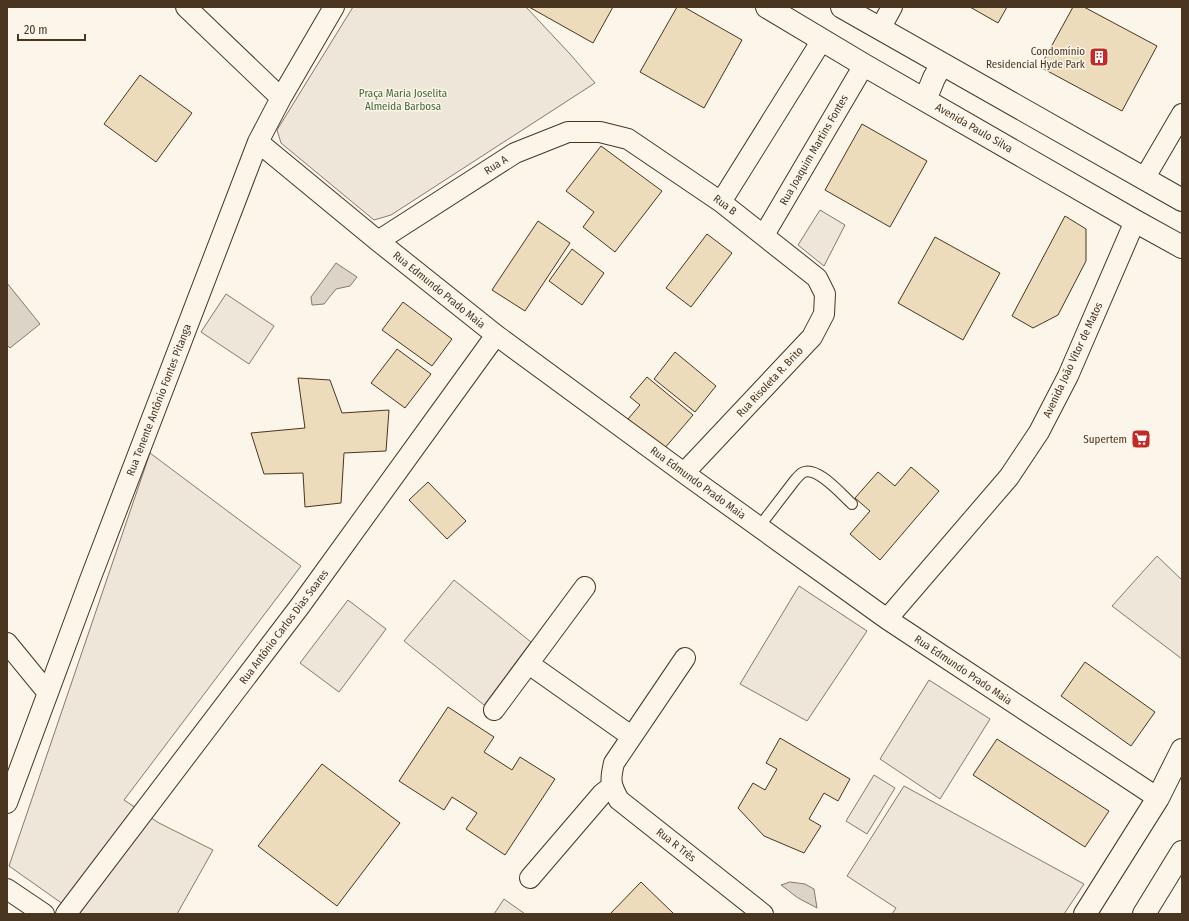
<svg xmlns="http://www.w3.org/2000/svg" width="1189" height="921" font-family="'Fira Sans Condensed',sans-serif">
	<rect width="100%" height="100%" fill="#fbf6e9"/>
	<path fill="#ede6d9" stroke="#887966" d="M353,7H526L570,54L595,83L391,215L374,220L281,143L277,130Z
		M820,210L845,225L824,266L798,245Z
		M226,294L274,326L249,364L201,332Z
		M150,453L301,566L124,800L159,823L213,850L177,914H77L9,866Z
		M1157,556L1182,580V659L1112,606Z
		M454,580L531,642L484,705L404,641Z
		M799,586L867,631L807,721L740,684Z
		M348,600L386,629L339,692L300,663Z
		M874,775L895,788L867,834L846,821Z
		M904,786L1084,884L1064,914H892L896,908L847,876Z
		M504,899L525,914H494Z"/>
	<path fill="#ede7d9" stroke="#887966" d="M929,680L990,719L940,799L880,759Z"/>
	<path fill="#dcd4c6" stroke="#887966" d="M336,263L357,277L350,286L336,289L324,304L312,305L311,297Z
		M7,283L40,324L10,348L7,345Z
		M790,882L805,884L814,889L817,908L798,898L781,885Z"/>
	<path fill="#ecdcbc" stroke="#4a3520" d="M529,7H613L593,43Z
		M677,7H684L742,40L704,108L640,72Z
		M970,7H1007L998,23Z
		M1073,7H1084L1157,46L1122,111L1040,67Z
		M140,75L192,113L156,162L104,124Z
		M862,124L927,161L890,227L825,190Z
		M601,146L662,191L615,252L583,227L594,212L566,191Z
		M1065,216L1086,229V261L1058,315L1033,328L1012,316Z
		M538,221L570,243L525,311L492,290Z
		M707,234L732,253L691,307L666,288Z
		M935,237L1000,273L963,340L898,303Z
		M572,249L604,273L582,305L549,281Z
		M403,302L452,339L432,366L382,330Z
		M397,349L431,374L405,408L371,383Z
		M675,352L716,386L695,412L654,379Z
		M647,377L693,415L664,449L628,419L640,405L630,397Z
		M298,378L330,380L342,413L389,410L386,451L344,453L341,503L305,507L303,473L264,474L251,433L305,428Z
		M911,467L939,491L880,560L850,534L870,511L855,498L878,472L895,486Z
		M428,482L466,521L447,539L409,500Z
		M1085,662L1155,712L1131,746L1061,696Z
		M448,707L494,737L484,752L512,770L520,757L555,779L505,855L466,829L477,813L452,797L444,810L399,781Z
		M780,738L850,779L838,801L824,793L809,819L821,826L804,853L764,836L738,808L753,783L765,790L777,769L766,763Z
		M997,739L1109,811L1085,847L973,775Z
		M322,764L400,823L337,906L258,846Z
		M641,882L674,914H610Z"/>
	<g fill="none" stroke-linecap="round" stroke-linejoin="round">
		<defs>
			<path id="service" d="M759,527L795,480C797,478 799,475 802,473C816,464 842,495 852,504"/>
			<path id="minor" d="M186,7L281,98
				M880,29L892,7
				M258,142L378,241L496,335L684,473L887,619L1158,798
				M1144,179L1182,114
				M721,202L822,40
				M764,235L864,65
				M378,241L515,153L568,132H600L628,139L721,202L817,278L825,294L824,314L812,337L684,473
				M887,619L1009,477L1039,432L1068,376L1135,221
				M7,643L48,693
				M685,658L614,763C610,780 610,784 619,800L763,914
				M529,664L631,736
				M494,710L585,587
				M7,803L91,577L258,142L281,98L334,7
				M530,878L602,794L611,787
				M7,889L44,914
				M66,914L300,606L496,335"/>
			<path id="tertiary" d="M767,7L864,65L1135,221L1182,247
				M842,7L1182,200
				M925,100L934,78L942,64"/>
			<path id="primary" d="M1085,914L1158,798L1182,750
				M1144,914L1182,852"/>
		</defs>
		<use href="#service" stroke="#4a3520" stroke-width="12"/>
		<use href="#minor" stroke="#4a3520" stroke-width="22"/>
		<use href="#tertiary" stroke="#4a3520" stroke-width="24"/>
		<use href="#primary" stroke="#4a3520" stroke-width="24"/>
		<use href="#service" stroke="#fbf6e9" stroke-width="10"/>
		<use href="#minor" stroke="#fbf6e9" stroke-width="20"/>
		<use href="#tertiary" stroke="#fbf6e9" stroke-width="22"/>
		<use href="#primary" stroke="#fbf6e9" stroke-width="22"/>
	</g>
	<defs>
		<symbol id="building-square" viewBox="-11 -11 22 22"><rect x="-9" y="-9" width="18" height="18" rx="4" fill="#c62828" stroke="#fbf6e9"/><path d="M-4-6H4V6H1V3H-1V6H-4ZM-2.5-4.3h1.7v1.8h-1.7ZM.8-4.3h1.7v1.8H.8ZM-2.5-1h1.7V.8h-1.7ZM.8-1h1.7V.8H.8Z" fill="#fff"/></symbol>
		<symbol id="supermarket-square" viewBox="-11 -11 22 22"><rect x="-9" y="-9" width="18" height="18" rx="4" fill="#c62828" stroke="#fbf6e9"/><path d="M-6-5.5h2.5l.6 2H6L4.5 2H-2.5L-4.4-4H-6ZM-1.5 3.2a1.3 1.3 0 1 0 .1 0ZM3 3.2a1.3 1.3 0 1 0 .1 0Z" fill="#fff"/></symbol>
	</defs>
	<g fill-rule="evenodd">
		<use href="#building-square" x="1088" y="46" width="22" height="22"/>
		<use href="#supermarket-square" x="1130" y="428" width="22" height="22"/>
	</g>
	<g text-anchor="middle" dominant-baseline="central" stroke-width="3" stroke-linejoin="round" paint-order="stroke">
		<g font-size="11" fill="#4a3520" stroke="#fbf6e9" text-anchor="end">
			<text x="1085" y="51">Condomínio<tspan x="1085" dy="13">Residencial Hyde Park</tspan></text>
			<text x="1127" y="439">Supertem</text>
		</g>
		<g font-size="11" fill="#436837" stroke="#fbf6e9">
			<text x="403" y="93">Praça Maria Joselita<tspan x="403" dy="13">Almeida Barbosa</tspan></text>
		</g>
		<g font-size="11" fill="#4a3520" stroke="#fbf6e9">
			<text transform="translate(974 128) rotate(30)">Avenida Paulo Silva</text>
			<text transform="translate(814 150) rotate(-60)">Rua Joaquim Martins Fontes</text>
			<text transform="translate(496 165) rotate(-33)">Rua A</text>
			<text transform="translate(725 205) rotate(37)">Rua B</text>
			<text transform="translate(439 290) rotate(39)">Rua Edmundo Prado Maia</text>
			<text transform="translate(1073 360) rotate(-65)">Avenida João Vitor de Matos</text>
			<text transform="translate(770 382) rotate(-47)">Rua Risoleta R. Brito</text>
			<text transform="translate(159 400) rotate(-69)">Rua Tenente Antônio Fontes Pitanga</text>
			<text transform="translate(698 483) rotate(36)">Rua Edmundo Prado Maia</text>
			<text transform="translate(284 627) rotate(-53)">Rua Antônio Carlos Dias Soares</text>
			<text transform="translate(963 670) rotate(34)">Rua Edmundo Prado Maia</text>
			<text transform="translate(676 845) rotate(38)">Rua R Três</text>
		</g>
	</g>
	<rect width="1189" height="921" fill="none" stroke="#4a3520" stroke-width="16"/>
	<path d="M18 34v6h67v-6" fill="none" stroke="#4a3520" stroke-width="2"/>
	<text x="24" y="34" font-size="12" fill="#4a3520" stroke="#fbf6e9" stroke-width="3" paint-order="stroke">20 m</text>
</svg>
